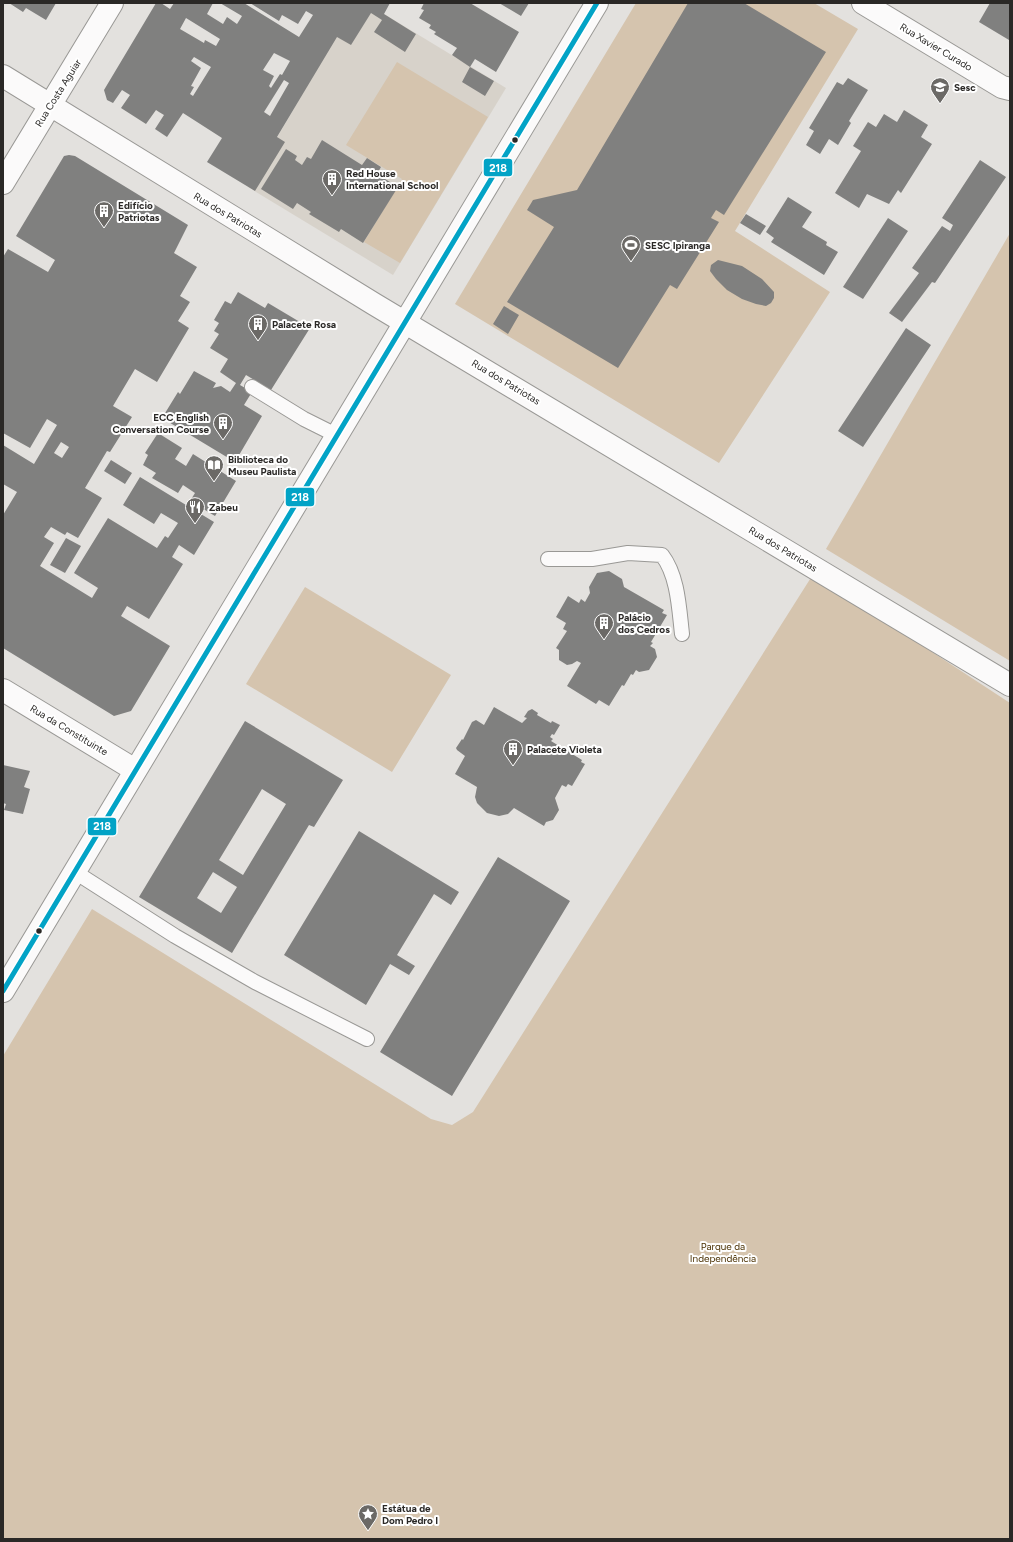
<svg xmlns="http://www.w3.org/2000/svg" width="1013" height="1542" font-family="Figtree,sans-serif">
	<rect width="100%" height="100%" fill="#e3e1de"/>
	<path fill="#d7d2ca" d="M356,3H366L506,88L393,275L248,187Z"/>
	<path fill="#d5c4ae" d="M636,3H814L858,29L735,231L830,292L719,463L455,304Z
		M397,62L488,117L400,263L364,242L402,179L346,145Z
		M1010,233V661L826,549Z
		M812,576L874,614L1010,703V1539H3V1056L92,909L431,1119L452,1125L473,1112Z
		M305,587L451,675L392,772L246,684Z"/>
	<path fill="#80807f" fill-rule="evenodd" d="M9,3H56L46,20L26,8L23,12Z
		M156,3H161L170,9L174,3H213L207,14L223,24L227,17L237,24L242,16L220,3H244L299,37L313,15L306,11L298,24L282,15L279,21L250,3H390L384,14L416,34L405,52L374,32L382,20L371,13L351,45L337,37L277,137L285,142L255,191L207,162L222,138L183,113L167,137L155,129L164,115L159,112L156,110L146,124L121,108L130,95L122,90L113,103L107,100L104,90ZM186,18L220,39L216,46L205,40L204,43L180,29ZM274,53L290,61L282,75L280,74L271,88L269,86L274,76L263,70ZM194,57L211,67L193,96L190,94L194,87L191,86L201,68L191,61ZM284,80L289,83L270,116L264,112Z
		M424,3H470L519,32L496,72L475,59L470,67L452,55L457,48L434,34L436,32L429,28L431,25L419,18L424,10L421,9Z
		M499,3H529L521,16Z
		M688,3H744L826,52L724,215L716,210L711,218L719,222L677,289L670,285L618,368L507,302L554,227L527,210L533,200L577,190Z
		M990,3H1010L1009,40L979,22Z
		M470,67L494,81L485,96L462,82Z
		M848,78L868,90L849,121L851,123L838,145L829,139L820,154L806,145L814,131L809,128L837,82L843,85Z
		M904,110L928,125L921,137L932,144L901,193L898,190L889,204L867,194L859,208L835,193L861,151L853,146L868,122L876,127L884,114L897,122Z
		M322,140L362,165L367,158L381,167L377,174L398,187L363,243L341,229L339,232L309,214L311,212L297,203L293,209L261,189L286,149L297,156L295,160L302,165L307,157L311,159Z
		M69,155L75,156L188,225L174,253L197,267L180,296L190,302L178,321L189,328L157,382L135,369L113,406L132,417L110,452L107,451L85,488L102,498L78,538L67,532L65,535L51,527L44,537L54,543L40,566L92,598L98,588L74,573L108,518L157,548L165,536L168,538L178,523L161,513L154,524L123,505L140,477L214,522L194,555L179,545L172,557L183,564L149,619L127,606L121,616L170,646L131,711L114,716L3,648V515L17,492L3,484V445L34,464L57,425L47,419L30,448L3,433V257L8,249L48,272L55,260L16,236L64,156ZM61,442L69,447L62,458L54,453Z
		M980,160L1006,177L935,283L932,282L902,322L889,313L919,273L912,268L942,226L950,231L953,225L942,218Z
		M788,197L812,212L802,227L827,242L826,245L838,252L824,275L771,242L774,238L766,232Z
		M746,214L766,226L760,235L740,223Z
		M888,218L908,231L863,299L843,287Z
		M718,260L742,266L762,279L774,292V298L771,303L766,306L756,304L742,299L727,290L716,279L710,271L711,265Z
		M238,292L265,308L268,303L310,328L271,390L246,375L240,385L252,392L244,405L262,416L235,462L162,418L178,392L180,394L194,371L216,383L213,388L221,386L230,392L236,383L220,372L228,359L210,348L219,334L214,331L219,323L214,320L225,301L231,304Z
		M504,306L519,315L508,334L493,324Z
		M906,328L931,345L863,447L838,431Z
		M158,433L182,448L175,459L186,466L193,454L236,481L215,516L190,501L195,493L183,485L178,493L152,478L156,473L143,465L148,455L145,453Z
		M111,460L132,473L125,484L104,471Z
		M66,538L81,546L65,573L50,565Z
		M609,571L622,579L624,587L664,610L662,613L667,615L651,642L653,643L650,646L655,649L657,657L649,670L639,672L636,670L633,675L631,674L624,686L622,685L609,706L599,700L596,704L567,686L581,663L577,661L572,664L567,665L559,660V650L556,648L567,631L563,629L566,623L556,617L568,596L579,603L581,599L585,602L590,593L589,587L597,573Z
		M494,707L522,723L527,718L524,717L528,711L532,709L538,713L537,715L551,723L552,721L560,725L554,735L552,734L550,737L553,739L551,741L582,760L581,762L585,764L572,786L568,784L566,787L562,785L555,798L559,810L553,820L546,822L544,826L514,808L508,814L499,816L487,813L477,803L475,797L477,787L455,774L465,756L457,750L456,748L462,739L463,740L472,722L476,720L484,725Z
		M245,721L343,780L314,827L309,825L232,953L139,897ZM262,789L286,804L243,875L219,860ZM213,872L237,887L221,913L197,898Z
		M3,765L30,771L24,787L30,789L23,814L4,810L6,804L3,803Z
		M359,831L459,892L451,905L434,894L397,955L415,966L409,975L390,964L366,1005L284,955Z
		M498,857L570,901L452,1096L380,1052Z"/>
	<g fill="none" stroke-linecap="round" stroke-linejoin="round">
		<defs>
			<path id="service" d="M252,387L304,419L336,435
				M548,559H592L628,553L662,555C678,576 679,608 682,634
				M75,872L175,936L255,982L367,1039"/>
			<path id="minor" d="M863,3L1002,87L1010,89
				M3,183L112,3
				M3,690L135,770"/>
			<path id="secondary" d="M3,76L374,304L1010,685
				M3,991L597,3"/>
		</defs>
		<use href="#service" stroke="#999895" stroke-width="16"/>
		<use href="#minor" stroke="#999895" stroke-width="24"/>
		<use href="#secondary" stroke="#999895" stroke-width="24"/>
		<use href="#service" stroke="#fbfafa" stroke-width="14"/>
		<use href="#minor" stroke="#fbfafa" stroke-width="22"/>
		<use href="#secondary" stroke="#fbfafa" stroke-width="22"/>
		<defs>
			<path id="bus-1" d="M3,991L597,3"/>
		</defs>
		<use href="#bus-1" stroke="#fff" stroke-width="8"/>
		<use href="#bus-1" stroke="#02a3c6" stroke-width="5"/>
	</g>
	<defs>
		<symbol id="school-pin" viewBox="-11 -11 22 30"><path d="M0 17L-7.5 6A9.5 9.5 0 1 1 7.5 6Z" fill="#6b6966" stroke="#fff"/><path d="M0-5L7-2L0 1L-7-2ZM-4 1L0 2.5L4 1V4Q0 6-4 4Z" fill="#fff"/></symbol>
		<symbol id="building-pin" viewBox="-11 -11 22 30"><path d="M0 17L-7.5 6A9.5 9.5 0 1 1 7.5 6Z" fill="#6b6966" stroke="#fff"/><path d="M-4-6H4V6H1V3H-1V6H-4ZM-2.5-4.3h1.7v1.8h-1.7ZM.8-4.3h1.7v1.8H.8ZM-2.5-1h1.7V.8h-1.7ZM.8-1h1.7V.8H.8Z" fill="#fff"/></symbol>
		<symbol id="stadium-pin" viewBox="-11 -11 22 30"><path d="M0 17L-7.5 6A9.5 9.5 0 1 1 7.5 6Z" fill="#6b6966" stroke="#fff"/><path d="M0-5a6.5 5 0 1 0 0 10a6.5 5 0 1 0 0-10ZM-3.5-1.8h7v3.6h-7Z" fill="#fff"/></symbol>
		<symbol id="library-pin" viewBox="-11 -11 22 30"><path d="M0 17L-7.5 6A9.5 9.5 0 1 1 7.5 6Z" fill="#6b6966" stroke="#fff"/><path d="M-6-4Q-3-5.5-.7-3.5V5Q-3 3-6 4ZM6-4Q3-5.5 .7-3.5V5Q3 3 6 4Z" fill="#fff"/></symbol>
		<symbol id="restaurant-pin" viewBox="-11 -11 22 30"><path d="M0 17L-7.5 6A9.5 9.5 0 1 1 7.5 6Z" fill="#6b6966" stroke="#fff"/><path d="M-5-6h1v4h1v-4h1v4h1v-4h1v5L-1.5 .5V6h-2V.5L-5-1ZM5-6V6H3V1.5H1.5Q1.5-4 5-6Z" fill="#fff"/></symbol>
		<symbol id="sight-pin" viewBox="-11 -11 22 30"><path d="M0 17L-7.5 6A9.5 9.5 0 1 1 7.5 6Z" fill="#6b6966" stroke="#fff"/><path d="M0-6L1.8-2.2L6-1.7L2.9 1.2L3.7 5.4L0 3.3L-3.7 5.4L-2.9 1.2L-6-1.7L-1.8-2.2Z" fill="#fff"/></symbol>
	</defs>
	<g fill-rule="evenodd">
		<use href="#school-pin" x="929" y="76" width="22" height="30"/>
		<use href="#building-pin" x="321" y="168" width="22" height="30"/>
		<use href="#building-pin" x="93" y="200" width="22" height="30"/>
		<use href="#stadium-pin" x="620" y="234" width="22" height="30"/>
		<use href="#building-pin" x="247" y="313" width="22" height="30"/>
		<use href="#building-pin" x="212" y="412" width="22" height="30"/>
		<use href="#library-pin" x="203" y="454" width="22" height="30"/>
		<use href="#restaurant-pin" x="184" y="496" width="22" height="30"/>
		<use href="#building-pin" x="593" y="612" width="22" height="30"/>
		<use href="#building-pin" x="502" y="738" width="22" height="30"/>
		<use href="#sight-pin" x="357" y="1503" width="22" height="30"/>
	</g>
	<g fill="#2a2826" stroke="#fff" stroke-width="1.5">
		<circle cx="515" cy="140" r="3.5"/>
		<circle cx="39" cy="931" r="3.5"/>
	</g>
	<g text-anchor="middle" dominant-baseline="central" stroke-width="4" stroke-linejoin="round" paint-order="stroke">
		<g font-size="10" fill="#2a2826" stroke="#fff">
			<text transform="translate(936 47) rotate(31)">Rua Xavier Curado</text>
			<text transform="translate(58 93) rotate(-58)">Rua Costa Aguiar</text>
			<text transform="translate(228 215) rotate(31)">Rua dos Patriotas</text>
			<text transform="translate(506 382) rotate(31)">Rua dos Patriotas</text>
			<text transform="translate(783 549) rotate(31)">Rua dos Patriotas</text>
			<text transform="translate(69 730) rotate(31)">Rua da Constituinte</text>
		</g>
		<g font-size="10" font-weight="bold" fill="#2a2826" stroke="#fff" text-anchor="start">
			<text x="954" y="87">Sesc</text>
			<text x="346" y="173">Red House<tspan x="346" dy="12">International School</tspan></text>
			<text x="118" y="205">Edifício<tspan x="118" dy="12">Patriotas</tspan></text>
			<text x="645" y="245">SESC Ipiranga</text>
			<text x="272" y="324">Palacete Rosa</text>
			<text x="209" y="417" text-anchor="end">ECC English<tspan x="209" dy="12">Conversation Course</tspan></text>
			<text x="228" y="459">Biblioteca do<tspan x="228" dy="12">Museu Paulista</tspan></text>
			<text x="209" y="507">Zabeu</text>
			<text x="618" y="617">Palácio<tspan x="618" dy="12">dos Cedros</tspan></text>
			<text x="527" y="749">Palacete Violeta</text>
			<text x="382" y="1508">Estátua de<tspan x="382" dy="12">Dom Pedro I</tspan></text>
		</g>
		<g font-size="10" fill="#4a3002" stroke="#fff">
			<text x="723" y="1246">Parque da<tspan x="723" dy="12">Independência</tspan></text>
		</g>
	</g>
	<g stroke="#fff" stroke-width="1.5">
		<rect x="483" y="158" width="30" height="19" rx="4" fill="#02a3c6"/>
		<rect x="285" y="487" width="30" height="20" rx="4" fill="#02a3c6"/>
		<rect x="87" y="817" width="30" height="19" rx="4" fill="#02a3c6"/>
	</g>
	<g font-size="11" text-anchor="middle" font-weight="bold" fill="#fff">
		<text x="498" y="172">218</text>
		<text x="300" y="501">218</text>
		<text x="102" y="830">218</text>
	</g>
	<rect width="1013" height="1542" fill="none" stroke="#2a2826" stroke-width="8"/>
</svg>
